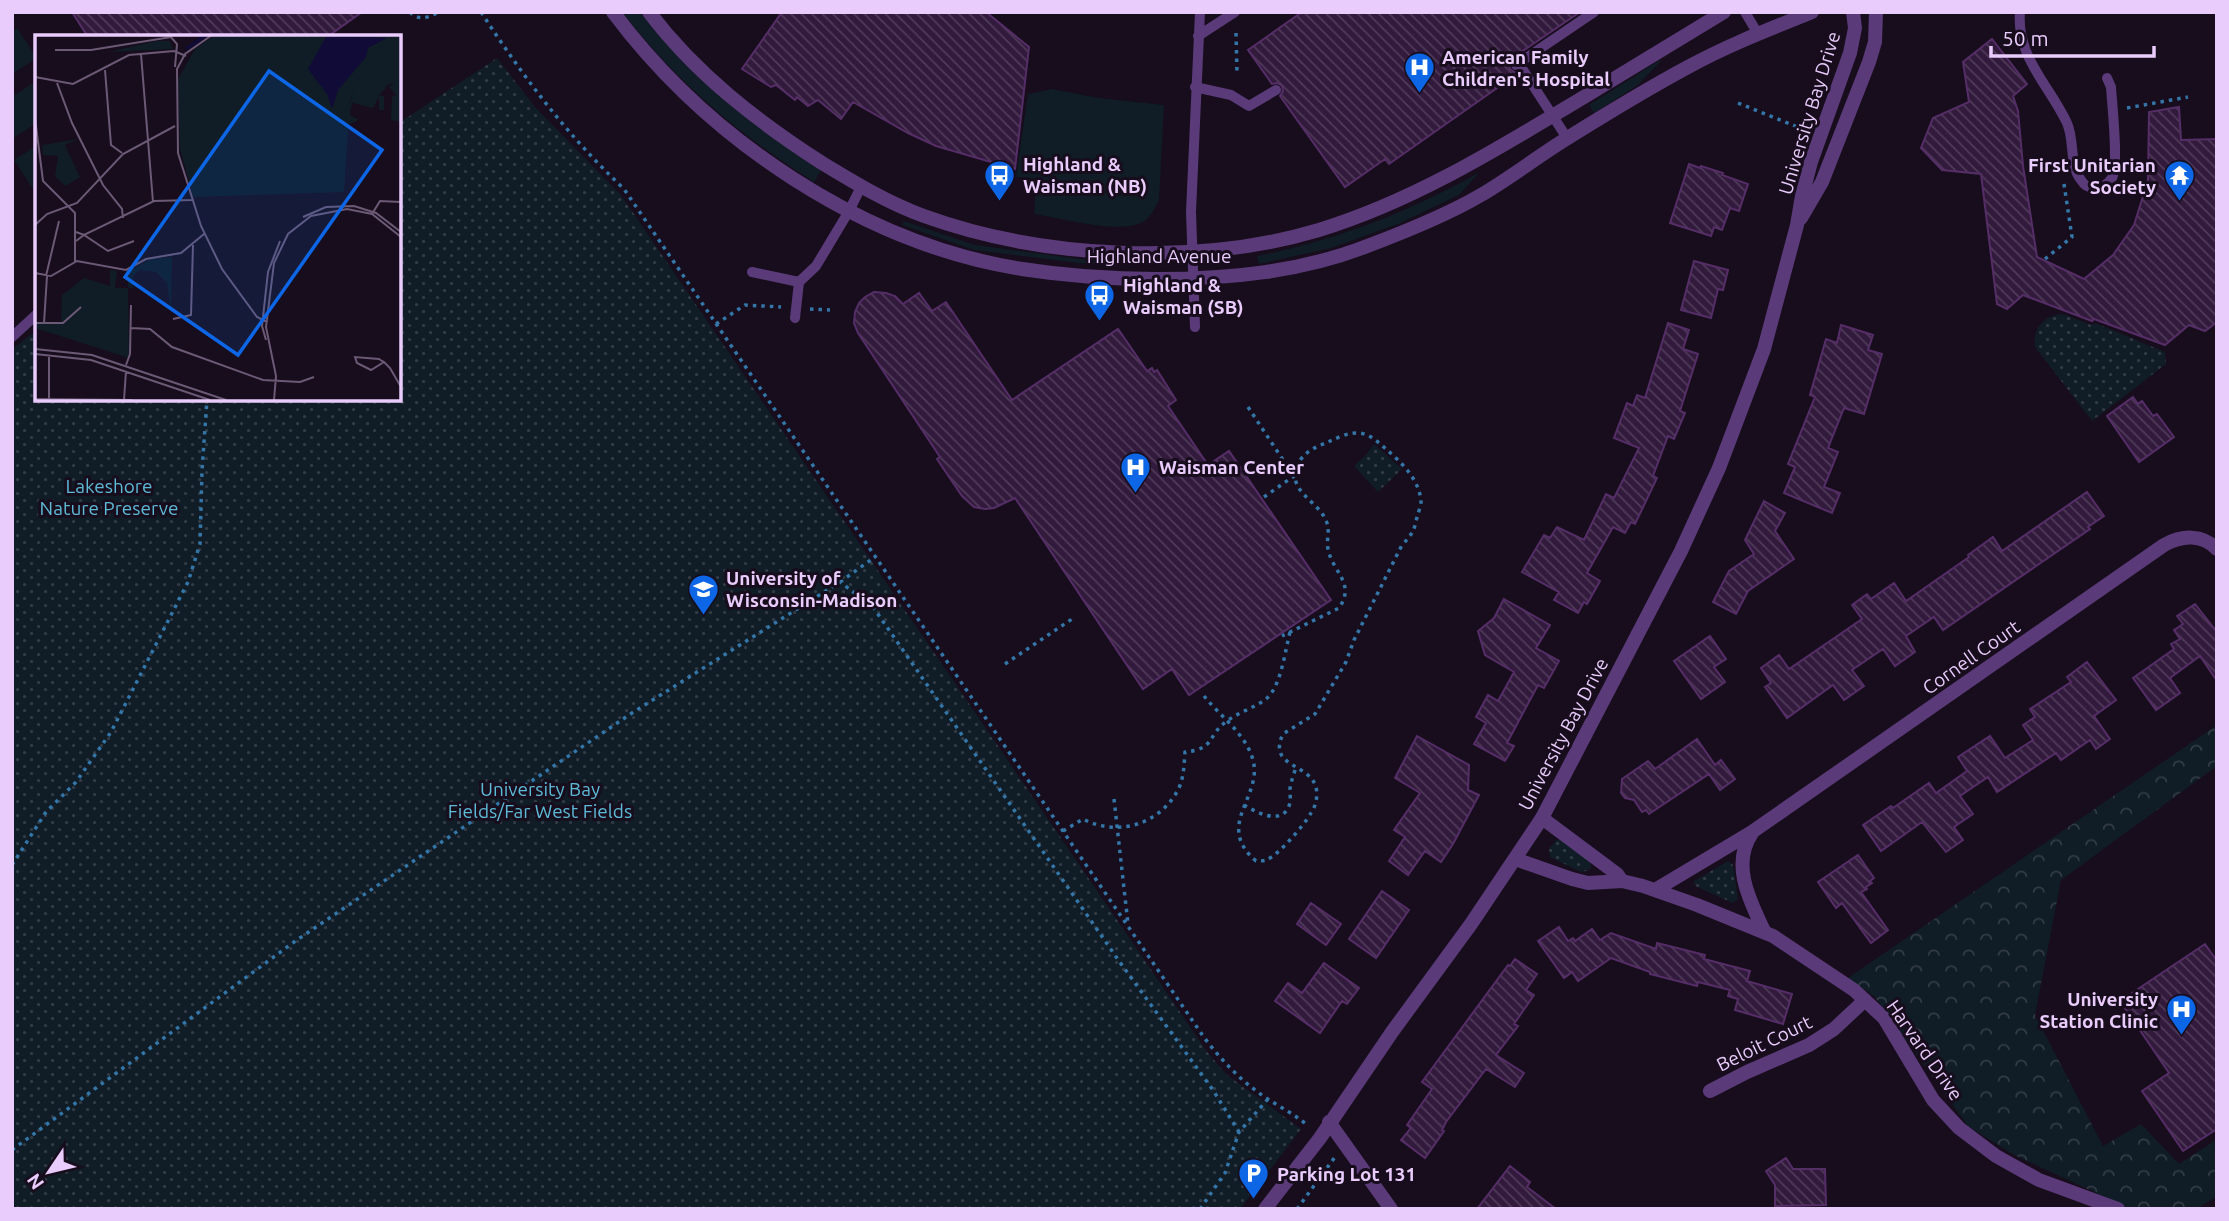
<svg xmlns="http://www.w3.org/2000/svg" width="2229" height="1221" font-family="Ubuntu,sans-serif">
	<defs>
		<pattern id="forest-crowns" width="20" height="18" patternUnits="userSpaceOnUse" patternTransform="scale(1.75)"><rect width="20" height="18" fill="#101c26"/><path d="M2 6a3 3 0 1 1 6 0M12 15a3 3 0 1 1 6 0" fill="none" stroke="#333c46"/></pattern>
		<pattern id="park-dots" width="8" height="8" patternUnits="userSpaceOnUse" patternTransform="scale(1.75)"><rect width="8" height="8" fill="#101c26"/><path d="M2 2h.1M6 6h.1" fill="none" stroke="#333c46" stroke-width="1.8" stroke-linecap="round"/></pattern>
		<pattern id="building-back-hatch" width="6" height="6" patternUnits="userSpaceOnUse" patternTransform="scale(1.75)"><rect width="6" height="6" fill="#321a3c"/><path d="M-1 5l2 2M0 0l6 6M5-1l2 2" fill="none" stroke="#503a59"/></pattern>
	</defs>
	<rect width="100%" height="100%" fill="#170d1c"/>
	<path fill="#101c26" d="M622,12H640C690,77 753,126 821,171L814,182C739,135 677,82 622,12Z
		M17,28L37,58L12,74V32Z
		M1660,60L1661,61L1638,85L1594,113L1589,105Z
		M37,80V123L12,139V97Z
		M1052,89L1099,98L1164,105L1159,200C1155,208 1151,217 1143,222C1119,235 1062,218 1034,214L1036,179L1016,177L1028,94Z
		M37,145V187L33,189L14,160Z
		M1480,172L1459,195L1398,224L1331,248L1259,264L1257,256C1340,239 1406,213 1480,172Z
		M904,221L975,245L1080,259L1121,261V266L1079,263L974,250L902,225Z"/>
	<path fill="url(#forest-crowns)" d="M2217,725V766L2061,880L2035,1015L2103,1146L2141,1124L2179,1164L2217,1139V1196L2197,1209H2131L2014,1155L1968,1126L1875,997L1848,978Z"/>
	<path fill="url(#park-dots)" d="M497,58L535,107L621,195L1208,1053L1226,1074L1301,1129L1240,1209H12V349L37,330V399H399V123Z
		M2059,314L2066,315L2091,325L2095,323L2165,352L2166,364L2092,421L2035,347C2033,330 2041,318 2059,314Z
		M1374,444L1402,469L1378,492L1354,466L1366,455Z
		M1556,840H1561L1589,861L1591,864L1590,870L1581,872L1550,857L1549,849Z
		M1728,861L1733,865L1738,899L1733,903L1695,886L1694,881Z"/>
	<path fill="url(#building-back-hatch)" stroke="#552d67" stroke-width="2" d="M72,12H362L327,37H88Z
		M782,12H986L1029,47L1015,169L936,146L908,133L853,102L841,119L818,100L808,106L797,97L795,100L776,85L771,87L742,69Z
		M1302,12H1580L1511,59L1509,65L1510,69L1517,74L1389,164L1385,159L1345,187L1280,96L1283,91L1282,86L1277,83L1272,84L1248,50Z
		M1992,39L2027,84L2013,96L2018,111L2023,166L2037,257L2084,279L2113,255L2134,225L2148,180L2149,112L2179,107L2181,140L2217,139V322L2205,331L2189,325L2165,345L2094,319L2092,321L2023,295L2007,309L1997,304L1981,174L1942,170L1921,148L1933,118L1969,102L1963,62Z
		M1689,164L1700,168L1701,166L1723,173L1722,175L1748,184L1739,211L1730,208L1722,230L1714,227L1711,236L1670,223Z
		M1694,261L1728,270L1723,290L1718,289L1711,318L1681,310Z
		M874,292L886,293L895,296L903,304L919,293L932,311L946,302L1012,400L1118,329L1147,371L1152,368L1154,372L1157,370L1176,400L1168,406L1208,465L1229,451L1331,600L1189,695L1172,669L1143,689L1015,498L994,508L985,509L974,507L962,496L937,459L940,457L858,333L854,323L855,312L859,303L865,297Z
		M1668,323L1689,330L1683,349L1698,354L1680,411L1685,413L1674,439L1668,436L1653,476L1657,478L1635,524L1631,522L1625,533L1613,527L1587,573L1600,581L1587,604L1584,602L1578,613L1554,600L1559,592L1522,572L1544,535L1550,538L1557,527L1584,540L1606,494L1614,498L1639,448L1614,438L1627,403L1633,406L1637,395L1645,398Z
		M1841,325L1873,335L1868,350L1882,354L1864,414L1844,408L1828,448L1838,452L1824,487L1840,493L1832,513L1784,493L1795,467L1788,464L1815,397L1810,395L1826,339L1837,343Z
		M2133,397L2138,404L2142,401L2153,416L2157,414L2174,437L2139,462L2107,416Z
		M2087,492L2104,516L2088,527L2090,529L1943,630L1934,617L1906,636L1915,652L1895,666L1883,649L1852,670L1864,686L1844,700L1833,685L1787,718L1765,687L1771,683L1761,668L1779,655L1789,669L1862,619L1852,605L1867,594L1871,599L1894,583L1906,601L1969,557L1968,555L1993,537L2002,551Z
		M1764,501L1785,513L1775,531L1794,559L1748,591L1736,614L1713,602L1729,571L1754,554L1745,540Z
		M1504,599L1550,625L1536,648L1559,661L1544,688L1538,685L1507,743L1514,746L1505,761L1474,744L1486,723L1476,717L1488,695L1498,701L1514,672L1485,655L1478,631L1494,618Z
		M2195,604L2217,632V681L2200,656L2170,678L2180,693L2156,710L2133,678L2174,649L2171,644L2180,639L2174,630L2183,624L2177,616Z
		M1710,636L1726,659L1714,667L1725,682L1701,699L1674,661Z
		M2087,662L2116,700L2094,716L2110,739L2096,749L2090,740L2061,760L2056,753L1997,792L1988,777L1960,796L1973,814L1954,827L1963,840L1946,852L1922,822L1881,851L1863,825L1891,806L1893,808L1929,783L1936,793L1967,771L1958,757L1990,736L2005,758L2033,740L2023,725L2035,717L2030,709L2071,682L2067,677Z
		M1417,736L1469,765L1468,790L1479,795L1453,844L1441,862L1425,851L1408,875L1389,861L1405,837L1394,830L1420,793L1395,778Z
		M1697,739L1715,765L1721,760L1735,779L1720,790L1709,774L1649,814L1646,810L1642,812L1634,800L1625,798L1621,793L1622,779L1648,761L1655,769Z
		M1858,855L1874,878L1870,881L1872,883L1866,887L1867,889L1861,892L1888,930L1871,943L1842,903L1836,908L1818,882Z
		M1382,891L1409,910L1376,958L1349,939Z
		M1311,903L1341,924L1326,945L1297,924Z
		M1559,927L1568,941L1573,938L1575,941L1592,929L1600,940L1611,933L1656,949L1657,943L1705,955L1704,959L1750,971L1747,981L1792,994L1783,1024L1735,1010L1738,999L1728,996L1730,990L1698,982L1697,986L1650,974V972L1611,958L1578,981L1572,972L1564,978L1538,941Z
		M2205,944L2217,961V1129L2183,1151L2142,1091L2169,1073L2120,1001Z
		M1515,959L1537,974L1526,990L1534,995L1514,1024L1518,1026L1496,1055L1524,1073L1515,1087L1486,1069L1446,1122L1442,1130L1444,1131L1425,1158L1401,1140L1411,1128L1407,1125L1432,1089L1422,1082L1508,965L1510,966Z
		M1324,963L1359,988L1347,1004L1342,1001L1320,1033L1275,1001L1288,983L1302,993Z
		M1786,1158L1793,1169H1825L1826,1205L1775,1206V1185L1766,1171Z
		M1510,1166L1530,1182L1527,1187L1556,1209H1477Z"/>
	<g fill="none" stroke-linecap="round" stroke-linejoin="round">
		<path stroke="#3476a8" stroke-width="3.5" stroke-dasharray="3.5 5" stroke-linecap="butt" d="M410,12C418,21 429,18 438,12
			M481,12C524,78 567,135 624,189L1203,1036C1221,1060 1241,1081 1266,1098C1280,1107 1296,1115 1308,1126
			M393,13L394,12
			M1236,33L1237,73
			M1738,103L1805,130
			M2127,108L2188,97
			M2045,259L2072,237L2064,184
			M810,309L830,310
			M716,324L745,305L781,307
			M1248,407L1295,478
			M1264,497L1294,476
			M840,582L875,557
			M1005,664L1072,619
			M1204,696C1220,716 1246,734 1253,760C1263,797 1214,825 1256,861C1258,861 1264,861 1266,860C1278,856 1305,824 1311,813C1316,806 1318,796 1316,787C1309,763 1267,767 1283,734L1315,714L1346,662L1354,640L1402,545C1412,534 1414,532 1417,517C1418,513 1421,506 1421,502C1420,480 1401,462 1386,449C1378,442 1370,434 1359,433C1348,432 1337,438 1328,442C1318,446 1308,450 1301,459C1280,490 1320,500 1327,523C1330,531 1326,541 1328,549C1333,573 1356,583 1339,608L1282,636
			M1114,799L1128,924
			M1244,805C1256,812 1281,826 1289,806C1291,801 1290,794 1290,789C1291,781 1294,774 1296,767
			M1063,831L1083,819C1117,837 1159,825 1178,790C1184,778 1184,765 1185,752C1216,749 1207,735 1227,721C1239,712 1254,708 1266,699C1281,687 1285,651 1290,632
			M12,865L46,812L76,782L111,732L188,582L200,544L202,471L207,399
			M12,1150L294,942L632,713L840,582L873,607L1119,961L1213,1090L1239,1132
			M1200,1209L1225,1173L1239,1132L1268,1099
			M1297,1209L1335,1157"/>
		<path stroke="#5b3a79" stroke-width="10" d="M1745,12L1758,34
			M2020,12C2016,57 2050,86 2067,123C2075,141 2069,165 2081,180C2084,185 2088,188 2094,188C2101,188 2108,184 2112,178C2119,166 2112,104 2111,87L2107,78
			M1198,36L1235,12
			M1516,65L1594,12
			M1523,70L1567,138
			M1195,87L1231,95L1249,106L1276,90
			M752,272L799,282
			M795,318L799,282L816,266L849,211L861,187
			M1195,327L1191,212L1200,12
			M12,337L37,314"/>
		<path stroke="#5b3a79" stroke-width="14" d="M1542,818L1617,874L1622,881
			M1752,833C1730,865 1751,903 1765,933
			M1515,859L1572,879L1588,883L1622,881L1643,886L1697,905L1773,936L1854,990L1884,1018L1933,1100L1959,1128L1996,1156L2039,1180L2118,1209
			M1655,890L1752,832L2164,545C2182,535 2202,534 2217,549
			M1710,1091L1747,1072L1809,1045L1834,1029L1865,1000
			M1329,1122L1391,1209"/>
		<path stroke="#5b3a79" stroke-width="14" d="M613,12C709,140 863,244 1022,269C1067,276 1112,279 1157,279C1229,279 1302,272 1370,245C1407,231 1447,215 1481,195C1510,178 1537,157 1566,139C1606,114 1647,89 1688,67C1728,45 1770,29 1812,12
			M649,12C696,74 757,121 822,163C855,183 888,203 924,216C1043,259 1198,266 1319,230C1414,201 1499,148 1584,97C1631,68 1678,40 1724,12
			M1801,218L1822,182L1869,62L1875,42L1876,12
			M1265,1209L1320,1138L1392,1032L1471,924L1542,818L1681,551L1719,468L1764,349L1797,225L1802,196L1811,162L1850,53L1855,28L1853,12"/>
	</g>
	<defs>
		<symbol id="hospital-pin" viewBox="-11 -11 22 30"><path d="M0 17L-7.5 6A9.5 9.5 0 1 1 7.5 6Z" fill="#0d66e6" stroke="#170d1c"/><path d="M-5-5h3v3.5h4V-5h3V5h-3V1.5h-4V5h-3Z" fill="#fff"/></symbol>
		<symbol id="bus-pin" viewBox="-11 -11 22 30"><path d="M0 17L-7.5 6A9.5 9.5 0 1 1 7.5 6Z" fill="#0d66e6" stroke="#170d1c"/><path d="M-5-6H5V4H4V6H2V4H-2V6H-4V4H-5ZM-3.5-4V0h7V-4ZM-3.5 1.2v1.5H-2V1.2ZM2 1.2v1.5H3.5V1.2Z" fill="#fff"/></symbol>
		<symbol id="temple-pin" viewBox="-11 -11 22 30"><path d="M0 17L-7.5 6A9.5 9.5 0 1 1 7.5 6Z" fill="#0d66e6" stroke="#170d1c"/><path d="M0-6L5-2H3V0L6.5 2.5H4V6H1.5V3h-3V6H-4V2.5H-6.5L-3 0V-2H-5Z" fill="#fff"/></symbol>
		<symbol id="university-pin" viewBox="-11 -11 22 30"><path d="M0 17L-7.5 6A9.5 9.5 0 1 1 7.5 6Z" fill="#0d66e6" stroke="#170d1c"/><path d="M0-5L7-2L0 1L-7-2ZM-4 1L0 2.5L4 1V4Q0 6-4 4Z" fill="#fff"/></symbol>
		<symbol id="parking-pin" viewBox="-11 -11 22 30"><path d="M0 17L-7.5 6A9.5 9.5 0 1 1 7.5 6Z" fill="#0d66e6" stroke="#170d1c"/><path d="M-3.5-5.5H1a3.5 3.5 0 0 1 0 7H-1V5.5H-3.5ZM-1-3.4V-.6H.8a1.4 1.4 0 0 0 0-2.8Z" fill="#fff"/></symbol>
	</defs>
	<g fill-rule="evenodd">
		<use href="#hospital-pin" x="1402" y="50" width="35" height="47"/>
		<use href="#bus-pin" x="982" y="158" width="35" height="47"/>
		<use href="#temple-pin" x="2162" y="158" width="35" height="47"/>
		<use href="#bus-pin" x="1082" y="278" width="35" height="47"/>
		<use href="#hospital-pin" x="1118" y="450" width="35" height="47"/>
		<use href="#university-pin" x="686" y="572" width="35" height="47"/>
		<use href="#hospital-pin" x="2164" y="992" width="35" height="47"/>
		<use href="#parking-pin" x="1236" y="1156" width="35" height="47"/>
	</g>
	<g text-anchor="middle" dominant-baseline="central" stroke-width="6" stroke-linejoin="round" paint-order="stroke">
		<g font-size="19" font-weight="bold" fill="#e9cbfc" stroke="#170d1c" text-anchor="start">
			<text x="1442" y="57">American Family<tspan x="1442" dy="22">Children's Hospital</tspan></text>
			<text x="1023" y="164">Highland &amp;<tspan x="1023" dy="22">Waisman (NB)</tspan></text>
			<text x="2156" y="165" text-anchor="end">First Unitarian<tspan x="2156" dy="22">Society</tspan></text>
			<text x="1123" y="285">Highland &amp;<tspan x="1123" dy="22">Waisman (SB)</tspan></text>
			<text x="1159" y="467">Waisman Center</text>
			<text x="726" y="578">University of<tspan x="726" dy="22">Wisconsin-Madison</tspan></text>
			<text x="2158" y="999" text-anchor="end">University<tspan x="2158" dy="22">Station Clinic</tspan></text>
			<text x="1277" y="1174">Parking Lot 131</text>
		</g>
		<g font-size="19" fill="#e9cbfc" stroke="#170d1c">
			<text transform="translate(1809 113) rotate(-73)">University Bay Drive</text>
			<text x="1159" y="256">Highland Avenue</text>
			<text transform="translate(1971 657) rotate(-35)">Cornell Court</text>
			<text transform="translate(1563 734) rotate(-62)">University Bay Drive</text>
			<text transform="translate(1764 1043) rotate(-26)">Beloit Court</text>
			<text transform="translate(1925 1050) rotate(55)">Harvard Drive</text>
		</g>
		<g font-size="19" fill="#5cbad7" stroke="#170d1c">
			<text x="109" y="486">Lakeshore<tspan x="109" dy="22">Nature Preserve</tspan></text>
			<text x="540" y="789">University Bay<tspan x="540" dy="22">Fields/Far West Fields</tspan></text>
		</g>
	</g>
	<g transform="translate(35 35)">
		<rect width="366" height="366" fill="#170d1c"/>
		<path d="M347,19H366V45L353,50L344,60L349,61V75H344V62L338,73L317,68L315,80L324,85L313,90L310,84L322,44ZM361,46H366V87L356,85L357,62L361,60L354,52Z" fill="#101c26"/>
		<path d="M121,6H135L138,14L73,17ZM137,222L136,276L132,248L121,237L105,235L98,241V253H93V236L116,224Z" fill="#101c26"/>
		<path d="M180,0H366V21L343,24L322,48L315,65L309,157L158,162L145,114L143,44L160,14ZM44,104L30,110L45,142L31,151L20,142L23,121L8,120L7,110ZM75,235L82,236L80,253H93L94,323L0,293V289L26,288L27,260L49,243L75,251Z" fill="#101c26"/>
		<path d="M292,0L352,3L333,13L331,22L303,55L297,74L292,59L273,34Z" fill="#110b37"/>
		<path fill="none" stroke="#110b37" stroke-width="3.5" d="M151,14L171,0"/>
		<path fill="none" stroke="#6b5976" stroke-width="2" d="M177,0L150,19L142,34L143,118L166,191L187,234L222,282L232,287M20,15H56L136,2L142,9L140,32M106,19L118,167M70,35L76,110L87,118M0,42L38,49L94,20L139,16L151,21M22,48L37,88L68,150L87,174L88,183M0,83L8,146L40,178V227M337,179L345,166L366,167M268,182L291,172L319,171L341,178L366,197M0,190L12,179L42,168L88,119L140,91M41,197L49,200L119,166L157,165M41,206L49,200L73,216L99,206M0,238L16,241L42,226L91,235L111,224L146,218L169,199M11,241L24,186M138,284L156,280L158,210M0,288H28L46,272M9,288L12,241M96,293L115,294L137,312L228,345L265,347L279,342M231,305L227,291L233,237L245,206M0,314L57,320L191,365M0,319L56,325L175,365M14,320V365M349,327L336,335L322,328L320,322L344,324L347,326L349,327L355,333L366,352M91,330L95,319L96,270M0,364L97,365M89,365L91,336M239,365L241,341L231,292L239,228L253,199L276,181L312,174L337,179L366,202"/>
		<path fill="#0d66e6" fill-opacity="0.15" stroke="#0d66e6" stroke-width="3.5" d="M234,36L347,115L203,320L90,242Z"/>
		<rect width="366" height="366" fill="none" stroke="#e9cbfc" stroke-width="3.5"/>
	</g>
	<rect width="2229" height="1221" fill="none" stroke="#e9cbfc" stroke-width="28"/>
	<g transform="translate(49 1172) rotate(235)" stroke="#170d1c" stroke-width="5" paint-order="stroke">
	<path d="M0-5L12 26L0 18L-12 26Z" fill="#e9cbfc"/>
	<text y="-10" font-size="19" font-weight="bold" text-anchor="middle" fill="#e9cbfc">N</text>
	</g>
	<path d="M1991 46v10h163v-10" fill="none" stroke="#e9cbfc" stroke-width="3.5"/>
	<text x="2002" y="46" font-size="21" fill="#e9cbfc" stroke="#170d1c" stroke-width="5" paint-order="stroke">50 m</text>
</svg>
